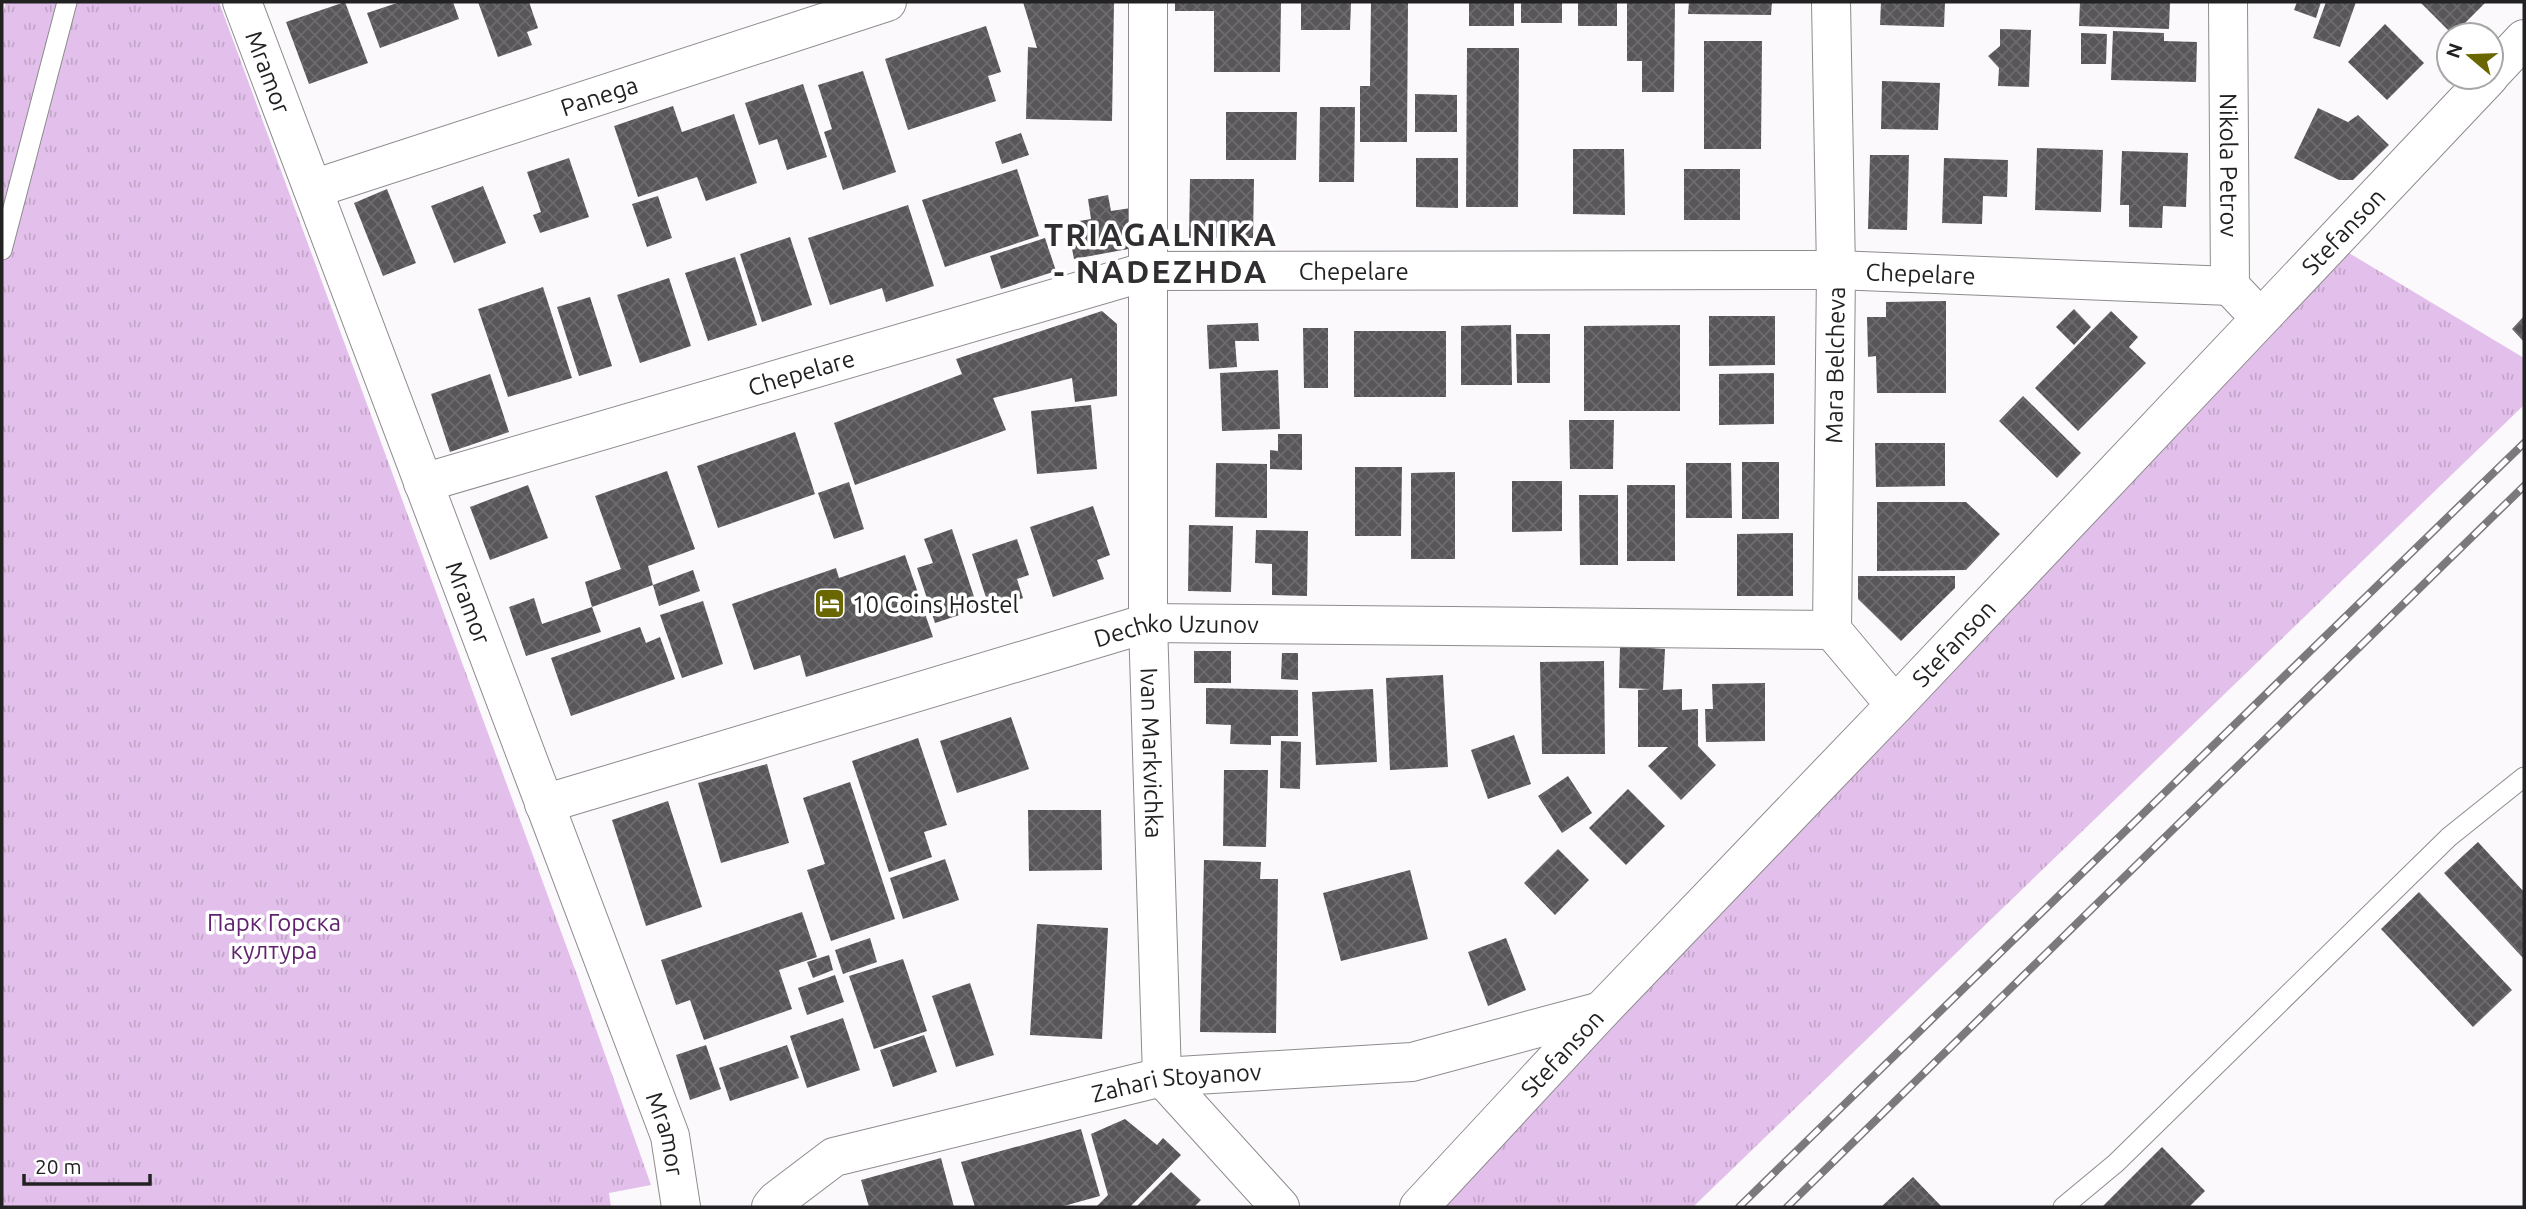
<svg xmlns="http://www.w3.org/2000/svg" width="2526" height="1209" font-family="Ubuntu,sans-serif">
	<defs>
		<pattern id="park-tufts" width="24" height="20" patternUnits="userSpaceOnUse" patternTransform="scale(1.75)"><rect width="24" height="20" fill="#e3c0eb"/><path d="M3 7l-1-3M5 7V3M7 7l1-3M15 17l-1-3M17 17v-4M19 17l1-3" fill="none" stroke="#c2a5c9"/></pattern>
		<pattern id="building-cross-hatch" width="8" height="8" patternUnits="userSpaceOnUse" patternTransform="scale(1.75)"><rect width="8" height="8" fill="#585659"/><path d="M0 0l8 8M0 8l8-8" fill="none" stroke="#6c6b6d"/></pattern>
	</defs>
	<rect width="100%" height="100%" fill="#fcf9fd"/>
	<path fill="url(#park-tufts)" d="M6,2H219L577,975L651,1185L609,1193L611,1207H2V18Z
		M2344,250L2524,358V405L1693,1207H1433Z"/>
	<path fill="url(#building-cross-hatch)" d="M345,2L368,63L309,84L286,22Z
		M400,2H453L459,19L380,48L367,13Z
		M478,2H529L538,28L527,32L532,45L498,57Z
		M1023,2H1114L1112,121L1026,119L1028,47L1037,48Z
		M1175,2H1281L1280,72H1214V11H1175Z
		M1301,2H1351L1350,30H1301Z
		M1371,2H1408L1407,142H1360V86H1370Z
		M1469,2H1514V26H1469Z
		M1521,2H1562V23H1521Z
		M1578,2H1617V26H1578Z
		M1627,2H1675L1674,92H1642V61H1627Z
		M1689,2H1772L1771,15L1688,14Z
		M1881,2H1945L1944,27L1880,25Z
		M2080,2H2170L2169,29L2079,26Z
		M2297,2H2321L2316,18L2294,10Z
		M2326,2H2356L2340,47L2313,38Z
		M2420,2H2486L2453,35Z
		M2385,24L2424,63L2387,100L2348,62Z
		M986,26L1001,72L988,76L996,101L908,130L885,59Z
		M2000,29L2031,30L2029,87L1998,86L1999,68L1988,56L2000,46Z
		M2113,31L2164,33V41L2197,42L2196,82L2111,80Z
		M2081,33L2107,34L2106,64H2081Z
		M1704,41H1762L1761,149H1704Z
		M1467,48H1519L1518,207H1466Z
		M863,71L896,172L843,190L824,132L832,129L818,85Z
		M1882,81L1940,83L1938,130L1881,129Z
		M803,84L827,157L787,170L777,139L759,145L745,103Z
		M1415,94L1457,95V132H1415Z
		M673,106L682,132L734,114L757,183L706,201L697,177L638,197L614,126Z
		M1320,107H1355L1354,182H1319Z
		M2318,108L2348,122L2358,115L2389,145L2353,180H2339L2294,158Z
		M1226,112H1297L1296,160H1226Z
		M1021,133L1029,155L1002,164L995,142Z
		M2037,148L2103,150L2101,212L2035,210Z
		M1573,149H1624L1625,215L1573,214Z
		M2122,151L2188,153L2186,207L2163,206L2162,228L2129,227V205H2120Z
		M1870,155H1909L1907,230L1868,229Z
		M569,158L589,217L540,233L533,215L541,212L527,172Z
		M1416,158H1458V208L1416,207Z
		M1944,158L2008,160L2007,197L1983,196L1982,224L1942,223Z
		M1017,169L1039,236L945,267L922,200Z
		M1684,169H1740V220H1684Z
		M1190,179H1254L1253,238H1189Z
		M483,186L506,243L454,263L431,206Z
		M387,189L416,263L383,276L354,203Z
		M1108,195L1111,211L1131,208L1139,247L1074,259L1067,223L1091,219L1088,199Z
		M658,196L672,238L647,247L632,204Z
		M908,205L934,286L886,302L882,288L830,305L808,238Z
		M790,237L812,305L762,322L740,254Z
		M1045,238L1056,271L1001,289L990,256Z
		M735,257L757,325L708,341L685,273Z
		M669,278L691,346L640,363L617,295Z
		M543,287L572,378L508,397L478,309Z
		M590,297L612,366L579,376L557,307Z
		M1946,301V393H1877L1876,356L1868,357L1867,317H1886V302Z
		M2074,309L2091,327L2074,345L2056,327Z
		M1102,311L1117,324V396L1075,402L1072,378L993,398L1006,430L855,485L834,423L962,374L956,359Z
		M2111,311L2138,337L2129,347L2146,363L2078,431L2035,388Z
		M1709,316H1775V365L1709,366Z
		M2524,316V342L2512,329Z
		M1258,323L1259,341H1235L1237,367L1209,369L1207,325Z
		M1511,325L1512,385H1461V326Z
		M1680,325V411H1584V326Z
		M1303,328H1328V388H1304Z
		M1354,331H1446V397H1354Z
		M1516,334H1550V383H1517Z
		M1278,370L1280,429L1222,431L1220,373Z
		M1774,373V424L1719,425V374Z
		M490,374L509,432L450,452L431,394Z
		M2023,396L2081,453L2057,478L1999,421Z
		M1091,405L1097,469L1037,474L1031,411Z
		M1569,420H1614L1613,469H1570Z
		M795,432L815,494L718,528L697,466Z
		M1278,434H1302V470L1270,469V450L1278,451Z
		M1875,443H1945V486L1876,487Z
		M1742,462H1779V519H1742Z
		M1216,463L1267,464V518L1215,517Z
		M1686,463H1731L1732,518H1686Z
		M1355,467H1402L1401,536H1355Z
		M667,471L695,549L648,566L653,585L592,607L585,582L621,569L595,496Z
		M1455,472V559H1411V473Z
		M1512,481H1562V531L1512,532Z
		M849,482L864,529L834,539L818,493Z
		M528,485L548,538L490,560L470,507Z
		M1627,485H1675V561H1627Z
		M1579,495H1618V565H1580Z
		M1877,502H1966L2000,534L1966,570L1877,571Z
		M1093,506L1110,555L1097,560L1104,579L1053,597L1030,527Z
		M1189,525L1233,526L1231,592L1188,591Z
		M952,529L978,609L935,623L917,568L933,563L924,539Z
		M1256,530L1308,531L1307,596L1272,595V564L1255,563Z
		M1793,533V596H1737V534Z
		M1017,539L1029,575L1017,579L1023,598L990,610L972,554Z
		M905,555L933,637L806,677L800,655L754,670L732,604L836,568L839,578Z
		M693,570L700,591L659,606L653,585Z
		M1858,576H1955V588L1901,641L1858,599Z
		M534,598L542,624L592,607L601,632L526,656L509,607Z
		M703,601L723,664L682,678L660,615Z
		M640,627L646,643L660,637L675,679L571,716L551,658Z
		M1620,646L1665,649L1663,690L1682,689V710L1698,709V746L1716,765L1681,800L1648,766L1668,747H1638V690L1650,689L1619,688Z
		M1194,651H1231V683H1194Z
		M1282,653H1298V680L1281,679Z
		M1604,661L1605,754H1542L1540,662Z
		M1443,675L1448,767L1390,770L1386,678Z
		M1765,683V741L1706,742L1705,709H1713L1712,684Z
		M1206,688L1298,690V736H1271V745L1230,744L1231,725L1206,724Z
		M1373,689L1377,762L1316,765L1312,692Z
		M1011,717L1029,769L957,793L940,741Z
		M1514,735L1531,784L1488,799L1471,750Z
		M918,738L947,825L924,832L932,857L889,872L852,761Z
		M1281,741L1301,742L1300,789L1280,788Z
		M767,764L789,843L721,863L698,783Z
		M1224,770H1268L1266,847L1223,846Z
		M1568,776L1592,813L1562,833L1538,796Z
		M850,782L895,919L831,941L807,870L825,864L803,798Z
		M1628,789L1665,826L1626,865L1589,828Z
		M668,801L702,907L646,926L612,820Z
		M1028,810H1101L1102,870L1029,871Z
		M2478,842L2524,892V959L2444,873Z
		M1558,849L1589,880L1555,915L1524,883Z
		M945,859L959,900L903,919L890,878Z
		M1204,860L1261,862L1260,879H1278L1276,1033L1200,1032Z
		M1410,870L1428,939L1341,961L1323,893Z
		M2419,892L2512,990L2473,1027L2381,929Z
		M802,912L817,957L779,970L792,1009L704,1040L690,1000L676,1005L661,960Z
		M1037,924L1108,928L1102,1039L1030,1035Z
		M870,938L877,962L843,974L835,950Z
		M1506,938L1526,990L1488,1006L1468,952Z
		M829,955L833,970L813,978L807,962Z
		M903,959L927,1031L874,1049L849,976Z
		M835,975L844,1002L807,1015L798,988Z
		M970,983L994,1055L956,1067L932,996Z
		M843,1018L860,1070L807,1088L790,1036Z
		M924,1035L937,1072L893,1087L880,1050Z
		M706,1045L721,1089L690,1100L676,1055Z
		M787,1045L799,1078L730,1101L719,1068Z
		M1125,1119L1157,1145L1163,1138L1181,1155L1130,1207H1096L1108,1195L1091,1134Z
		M1081,1129L1100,1196L1060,1207H975L961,1162Z
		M2162,1147L2205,1191L2189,1207H2102Z
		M941,1158L954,1207H869L861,1180Z
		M1171,1172L1201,1200L1194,1207H1136Z
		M1913,1177L1942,1207H1881Z"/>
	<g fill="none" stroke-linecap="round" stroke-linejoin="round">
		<defs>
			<path id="service" d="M2,250L67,2
				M2063,1207L2116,1163L2449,837L2524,777"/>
			<g id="minor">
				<path id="s1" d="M242,2L670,1136L681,1207"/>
				<path id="s2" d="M1148,2V623L1162,1077L1280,1207"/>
				<path d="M1831,2L1836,270L1832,630L1895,705"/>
				<path id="s3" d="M2228,2L2230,286L2246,303"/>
				<path d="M2491,74L2524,39"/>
				<path id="s4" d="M313,189L887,2"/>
				<path id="s5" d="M423,483L1148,271L1836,270L2230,286"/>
				<path id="s6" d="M544,804L1148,623L1832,630"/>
				<path id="s7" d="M771,1207L776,1201L834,1157L1162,1077L1412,1062L1601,1011"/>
				<path id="s8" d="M1419,1207L1601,1011L1895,705L2489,77"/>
			</g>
		</defs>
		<use href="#service" stroke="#8d8b8e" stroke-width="21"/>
		<use href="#minor" stroke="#8d8b8e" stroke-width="40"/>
		<use href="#service" stroke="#fff" stroke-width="19"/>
		<use href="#minor" stroke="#fff" stroke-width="38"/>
		<defs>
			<path id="rail" d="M1739,1207L2524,443
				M1787,1207L2524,486"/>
		</defs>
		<use href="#rail" stroke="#7b797b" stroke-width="8"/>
		<use href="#rail" stroke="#fff" stroke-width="5" stroke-dasharray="16" stroke-linecap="butt"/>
	</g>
	<defs>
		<symbol id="hotel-square" viewBox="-11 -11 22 22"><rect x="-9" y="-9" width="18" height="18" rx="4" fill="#6b6700" stroke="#fff"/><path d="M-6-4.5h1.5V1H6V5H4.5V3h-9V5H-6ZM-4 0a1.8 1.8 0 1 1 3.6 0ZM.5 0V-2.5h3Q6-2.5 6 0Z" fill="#fff"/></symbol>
	</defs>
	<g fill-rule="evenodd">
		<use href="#hotel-square" x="812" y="586" width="35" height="35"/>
	</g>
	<g text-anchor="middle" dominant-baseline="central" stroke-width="7" stroke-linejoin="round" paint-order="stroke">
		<g font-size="24" fill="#232223" stroke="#fff">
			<text stroke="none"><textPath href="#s1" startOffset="75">Mramor</textPath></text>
			<text stroke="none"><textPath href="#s4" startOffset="301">Panega</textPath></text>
			<text stroke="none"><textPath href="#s3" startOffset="163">Nikola Petrov</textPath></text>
			<text stroke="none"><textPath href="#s8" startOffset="1344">Stefanson</textPath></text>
			<text stroke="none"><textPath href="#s5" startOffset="961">Chepelare</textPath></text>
			<text stroke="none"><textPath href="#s5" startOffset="1528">Chepelare</textPath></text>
			<text transform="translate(1835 365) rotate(-89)">Mara Belcheva</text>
			<text stroke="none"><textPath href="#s5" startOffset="394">Chepelare</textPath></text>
			<text stroke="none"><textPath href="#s1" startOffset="642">Mramor</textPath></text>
			<text stroke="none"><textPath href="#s6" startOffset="658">Dechko Uzunov</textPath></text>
			<text stroke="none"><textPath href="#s8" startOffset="777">Stefanson</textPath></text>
			<text stroke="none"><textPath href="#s2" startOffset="751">Ivan Markvichka</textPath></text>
			<text stroke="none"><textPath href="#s8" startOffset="210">Stefanson</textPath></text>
			<text stroke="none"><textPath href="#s7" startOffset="432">Zahari Stoyanov</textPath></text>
			<text stroke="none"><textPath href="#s1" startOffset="1209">Mramor</textPath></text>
		</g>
		<g font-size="24" fill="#232223" stroke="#fff" text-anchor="start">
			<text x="852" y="604">10 Coins Hostel</text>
		</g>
		<g font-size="24" fill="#61226f" stroke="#fff">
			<text x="274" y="922">Парк Горска<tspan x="274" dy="28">култура</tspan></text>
		</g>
		<g font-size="32" font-weight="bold" letter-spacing="2" fill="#302e31" stroke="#fff">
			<text x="1161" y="234">TRIAGALNIKA<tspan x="1161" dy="37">- NADEZHDA</tspan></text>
		</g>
	</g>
	<rect width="2526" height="1209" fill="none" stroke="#232223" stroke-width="7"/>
	<g transform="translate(2470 56) rotate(289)"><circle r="33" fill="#ffffff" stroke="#a7a7a7" stroke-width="2"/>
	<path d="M0-5L12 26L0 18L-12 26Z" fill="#6b6700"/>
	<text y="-10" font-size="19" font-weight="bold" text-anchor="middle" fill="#232223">N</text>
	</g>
	<path d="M24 1174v10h126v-10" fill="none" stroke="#232223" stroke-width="3.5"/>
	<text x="35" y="1174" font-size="21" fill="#232223" stroke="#ffffff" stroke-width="5" paint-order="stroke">20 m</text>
</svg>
